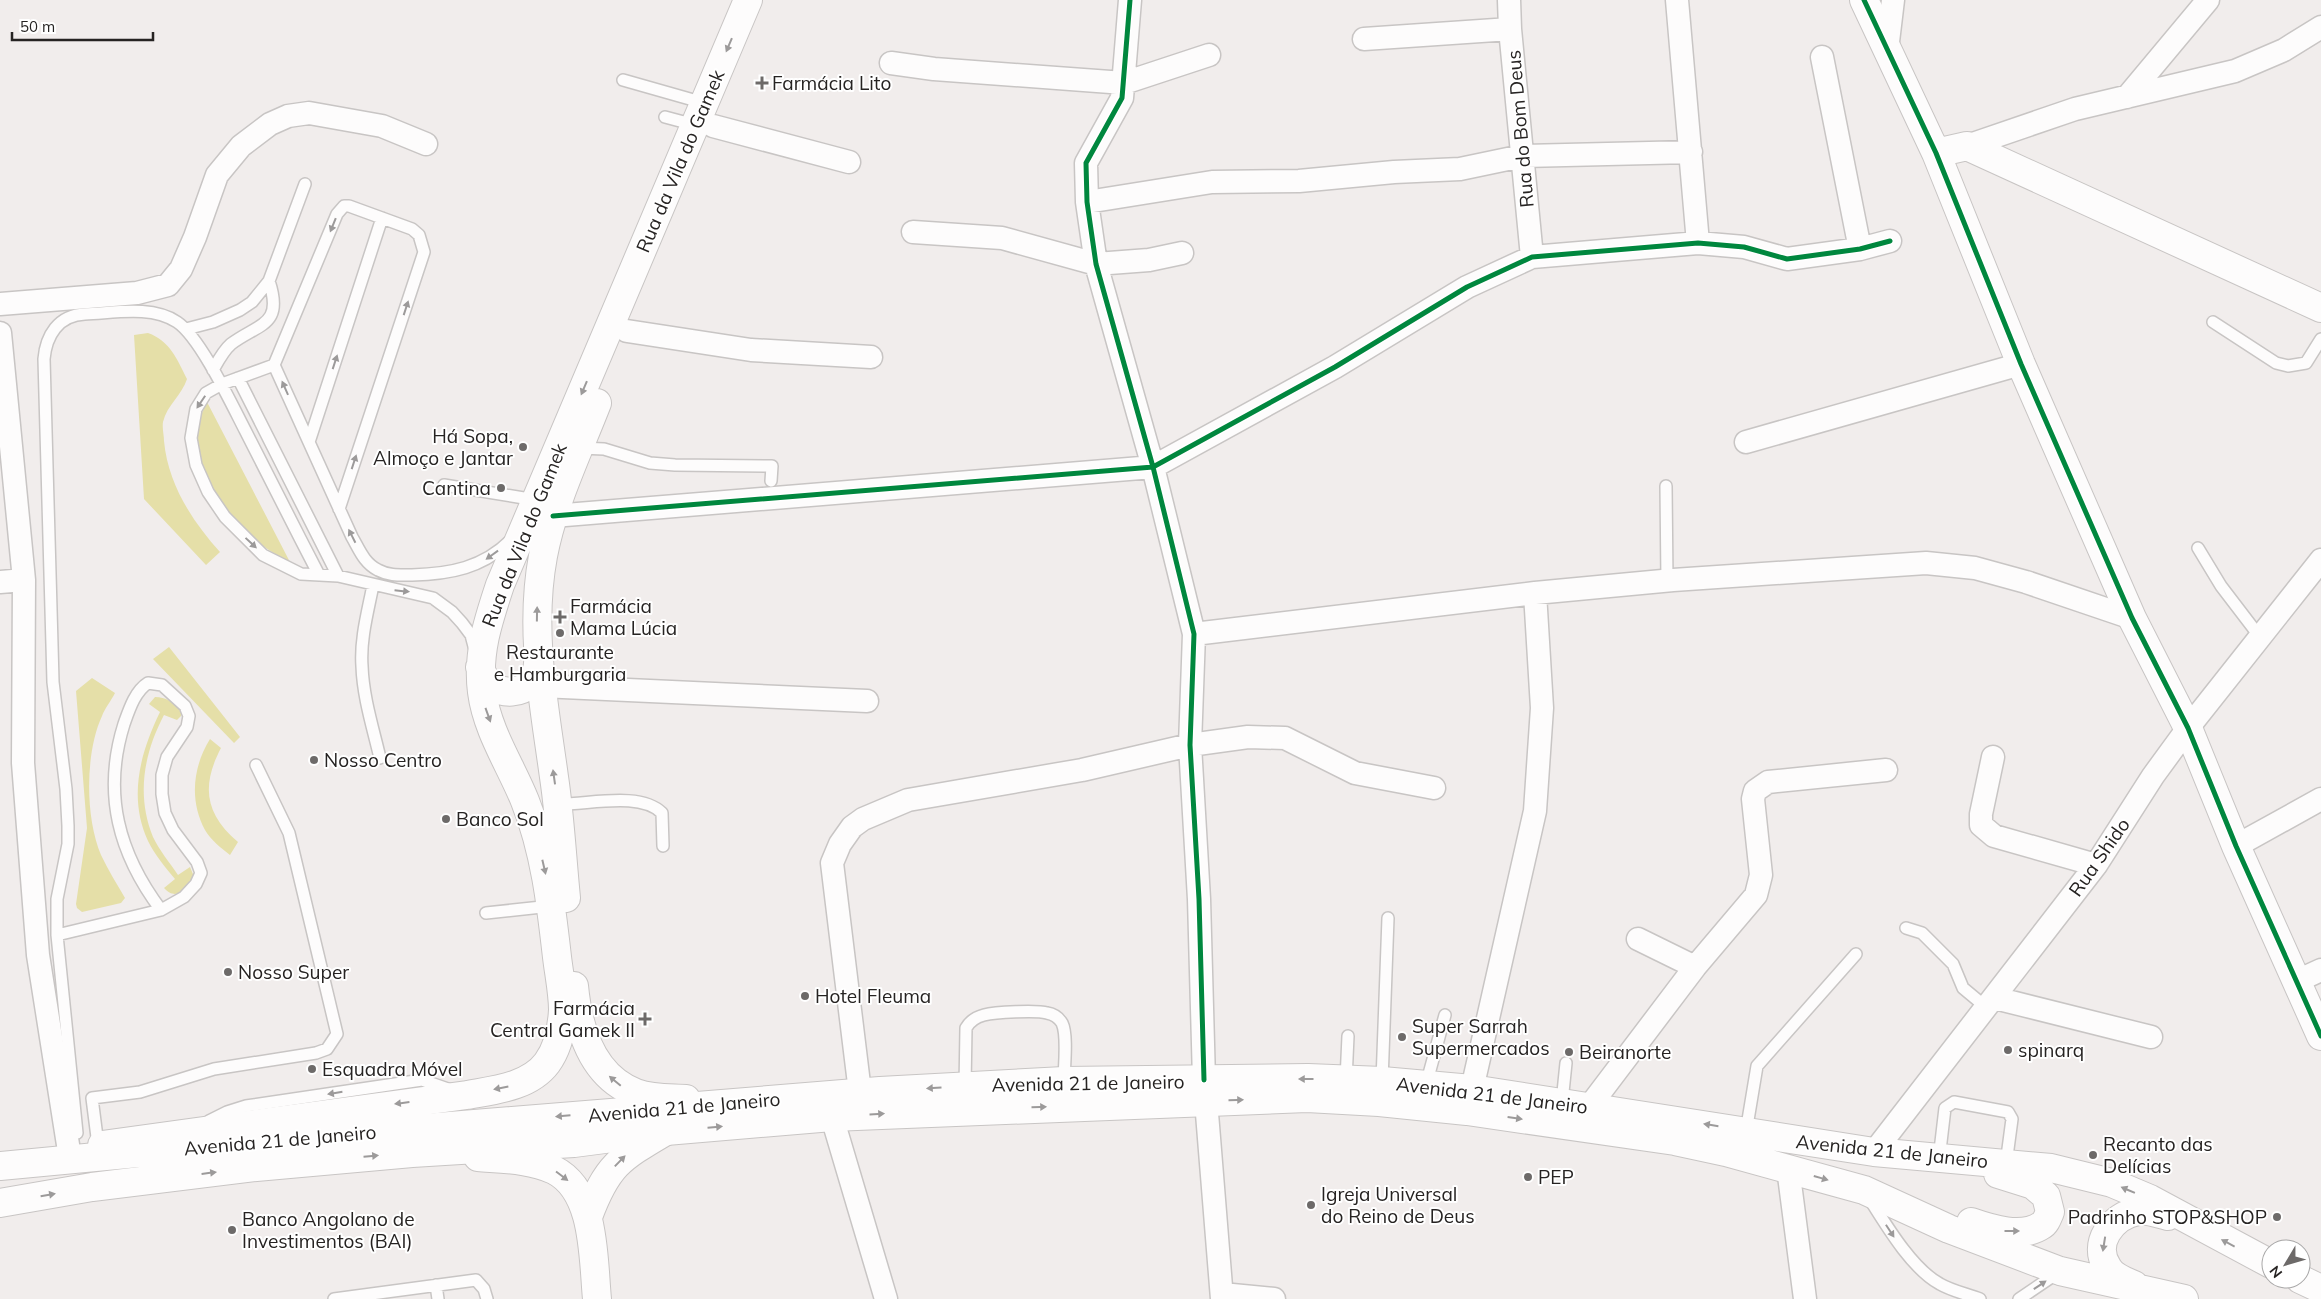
<svg xmlns="http://www.w3.org/2000/svg" width="2321" height="1299" font-family="Mulish,sans-serif">
	<rect width="100%" height="100%" fill="#f1edec"/>
	<path fill="#e5dfa8" d="M148,333C170,341 177,359 187,379C182,395 167,405 163,422C162,428 164,435 164,441C168,484 192,521 220,552L206,565L144,499L134,335Z
		M207,402L291,564C277,555 262,547 250,535C224,512 189,460 198,423C200,416 204,409 207,402Z
		M169,647L240,737L234,743L153,659Z
		M92,678L115,693C111,701 105,708 102,716C85,753 85,817 101,855C108,870 117,884 125,898L121,903L82,912L77,908L76,904L87,828L76,691Z
		M155,697C166,697 173,702 181,710V716L177,720L164,715C144,753 136,795 153,837C159,850 170,863 178,875L190,867L195,879L181,893C173,895 170,894 164,888L175,879C165,867 155,855 148,841C128,798 140,753 160,712L149,704Z
		M210,739L221,748C201,786 205,814 238,842L230,855C221,848 211,840 205,830C189,801 193,766 210,739Z"/>
	<g fill="none" stroke-linecap="round" stroke-linejoin="round">
		<defs>
			<path id="lane" d="M623,80L704,103
				M665,117L695,125
				M2213,322L2276,363L2288,366L2306,363L2321,339
				M186,329L213,322L240,310L252,302L269,281L305,184
				M274,365L352,537C359,549 364,563 378,570C389,576 400,575 412,575C450,574 483,568 511,540
				M213,370C218,361 223,351 231,344C259,323 284,326 269,281
				M238,378L338,576
				M309,442L382,218
				M580,448L604,449L650,463L675,465L772,466L771,481
				M444,485L536,500
				M1666,486L1667,581
				M339,509L424,252L419,235L412,229L349,206H344L337,214L274,365L222,384L206,393L196,409L191,438L196,465L208,492L225,517L263,555L301,574L338,576L433,598L452,612L462,623L471,635L475,650
				M2198,548L2221,586L2260,637
				M373,585C368,611 360,639 362,666C363,697 373,728 380,758
				M557,804C587,805 640,791 662,813L663,846
				M486,913L551,906
				M1906,928L1922,933L1953,964L1963,988L1987,1008
				M57,935L161,910L184,897L196,884L201,873L197,862L173,830L165,813L162,794V775L167,757L187,727L189,716L185,706L162,685L148,683C135,691 129,710 124,724C102,794 119,854 161,910
				M1346,1080L1348,1036
				M1382,1081L1388,918
				M1426,1085L1445,1015
				M965,1087L966,1028C970,1021 976,1017 984,1015C995,1012 1037,1010 1047,1013C1053,1014 1059,1018 1062,1023C1068,1035 1064,1068 1064,1081
				M1562,1102L1566,1063
				M209,1121L227,1112L246,1106L422,1080L451,1090
				M1746,1132L1757,1066L1856,954
				M77,1133L57,935V899L68,844V826L66,789L53,682L52,645L44,359C46,336 58,315 85,314C114,313 151,305 177,322C200,337 232,405 245,430C270,479 294,527 319,575
				M98,1145L92,1098L140,1092L214,1069L316,1053L327,1049L337,1034L289,833L256,765
				M1939,1159L1945,1108L1954,1102L2008,1112L2012,1119L2006,1164
				M1869,1198C1886,1225 1912,1269 1940,1284C1952,1291 1967,1294 1980,1299
				M436,1285L438,1299
				M334,1299L476,1280L484,1289L487,1299
				M2019,1299L2059,1272"/>
			<path id="street" d="M1130,0L1122,98L1086,163L1087,202L1096,264L1153,467L1194,634L1190,745L1199,899L1204,1080
				M1509,0L1510,29L1532,257
				M1677,0L1698,243
				M1364,39L1510,29
				M1887,50L1893,0
				M1822,57L1860,249
				M891,63L934,69L1124,83L1209,55
				M2127,97L2208,0
				M713,126L849,162
				M1967,146L2075,109L2235,71L2284,50L2321,27
				M1087,202L1212,182L1299,181L1394,172L1460,169L1522,156L1691,152
				M913,232L1002,238L1096,264L1149,260L1182,253
				M0,304L137,293L168,285L181,269L195,237L217,175L241,146L270,124L288,116L309,113L382,126L426,144
				M627,331L751,350L871,357
				M0,333L24,580L23,763L38,955L69,1151
				M1746,442L2021,364
				M553,516L1153,467L1335,367L1467,287L1532,257L1698,243L1744,247L1787,259L1860,249L1890,241
				M0,582L24,580
				M1194,634L1535,593L1673,580L1926,563L1975,568L2026,582L2132,618
				M541,686L867,701
				M1993,757L1981,814V825L1994,836L2096,865
				M2236,846L2321,799
				M1638,939L1695,967
				M2297,981L2321,970
				M1995,998L2151,1037
				M1472,1089L1535,811L1542,708L1535,593
				M860,1092L832,863L840,844L852,827L863,819L908,800L1082,770L1190,745L1248,737L1285,738L1355,773L1434,788
				M1206,1101L1222,1299
				M1589,1107L1695,967L1756,895L1761,875L1753,799L1755,791L1768,782L1886,770
				M832,1117L886,1299
				M1874,1152L2096,865L2153,776L2188,728L2321,560
				M1788,1168L1805,1299
				M1222,1294L1274,1299"/>
			<path id="secondary" d="M1864,0L1936,153L2021,364L2132,618L2188,728L2236,846L2321,1036
				M1936,153L1967,146L2321,308
				M480,667C489,702 537,699 538,663
				M566,898C562,858 560,817 554,777C544,703 529,631 543,556C553,503 578,452 597,403
				M574,986C578,1028 591,1076 636,1093C652,1099 669,1098 686,1099
				M102,1145L467,1095C494,1090 529,1087 547,1063C558,1048 562,1028 563,1010C563,993 559,974 557,957C551,904 545,851 525,801C511,766 487,731 482,692C477,654 488,621 500,585L748,0
				M478,1157C502,1159 531,1159 554,1170C596,1191 593,1259 597,1299
				M588,1217C607,1165 620,1158 666,1131"/>
			<path id="primary" d="M0,1166L254,1142L880,1091L1064,1081L1308,1078L1382,1081L1472,1089L1874,1152L2051,1168L2112,1183L2150,1199L2271,1264
				M0,1203L92,1187L256,1167L412,1153L574,1143L666,1131L832,1117L1307,1098L1379,1102L1467,1111L1675,1141L1726,1152L1864,1190L1949,1229L2060,1271L2184,1299
				M1971,1222C1991,1229 2022,1239 2042,1225C2046,1223 2048,1216 2050,1212L2046,1196L2033,1185L1998,1174
				M2300,1279L2321,1289
				M2134,1285C2125,1281 2113,1277 2108,1268C2091,1244 2112,1216 2138,1211C2146,1209 2159,1214 2168,1216"/>
		</defs>
		<use href="#lane" stroke="#c8c5c4" stroke-width="14"/>
		<use href="#street" stroke="#c8c5c4" stroke-width="25"/>
		<use href="#secondary" stroke="#c8c5c4" stroke-width="30"/>
		<use href="#primary" stroke="#c8c5c4" stroke-width="30"/>
		<use href="#lane" stroke="#fdfcfc" stroke-width="11"/>
		<use href="#street" stroke="#fdfcfc" stroke-width="22"/>
		<use href="#secondary" stroke="#fdfcfc" stroke-width="28"/>
		<use href="#primary" stroke="#fdfcfc" stroke-width="28"/>
		<defs>
			<path id="cycleway" d="M1130,0L1122,98L1086,163L1087,202L1096,264L1153,467L1194,634L1190,745L1199,899L1204,1080
				M1864,0L1936,153L2021,364L2132,618L2188,728L2236,846L2321,1036
				M553,516L1153,467L1335,367L1467,287L1532,257L1698,243L1744,247L1787,259L1860,249L1890,241"/>
		</defs>
		<use href="#cycleway" stroke="#fff" stroke-width="8"/>
		<use href="#cycleway" stroke="#00873e" stroke-width="5"/>
	</g>
	<defs><path id="oneway-solid" d="M-6-.8H1V-3.2L6.5 0L1 3.2V.8H-6Z" transform="scale(1.25)"/></defs>
	<g fill="#9c9a9a">
		<use href="#oneway-solid" transform="translate(729 45) rotate(113)"/>
		<use href="#oneway-solid" transform="translate(333 225) rotate(112)"/>
		<use href="#oneway-solid" transform="translate(406 308) rotate(-72)"/>
		<use href="#oneway-solid" transform="translate(335 362) rotate(-72)"/>
		<use href="#oneway-solid" transform="translate(285 388) rotate(-114)"/>
		<use href="#oneway-solid" transform="translate(584 388) rotate(113)"/>
		<use href="#oneway-solid" transform="translate(201 402) rotate(124)"/>
		<use href="#oneway-solid" transform="translate(354 462) rotate(-72)"/>
		<use href="#oneway-solid" transform="translate(352 536) rotate(-117)"/>
		<use href="#oneway-solid" transform="translate(251 543) rotate(43)"/>
		<use href="#oneway-solid" transform="translate(492 555) rotate(144)"/>
		<use href="#oneway-solid" transform="translate(402 591) rotate(6)"/>
		<use href="#oneway-solid" transform="translate(537 614) rotate(-89)"/>
		<use href="#oneway-solid" transform="translate(488 715) rotate(70)"/>
		<use href="#oneway-solid" transform="translate(554 777) rotate(-98)"/>
		<use href="#oneway-solid" transform="translate(544 867) rotate(77)"/>
		<use href="#oneway-solid" transform="translate(1306 1079) rotate(-180)"/>
		<use href="#oneway-solid" transform="translate(615 1081) rotate(-140)"/>
		<use href="#oneway-solid" transform="translate(501 1088) rotate(169)"/>
		<use href="#oneway-solid" transform="translate(934 1088) rotate(177)"/>
		<use href="#oneway-solid" transform="translate(335 1093) rotate(171)"/>
		<use href="#oneway-solid" transform="translate(1236 1100) rotate(-1)"/>
		<use href="#oneway-solid" transform="translate(402 1103) rotate(173)"/>
		<use href="#oneway-solid" transform="translate(1039 1107) rotate(-2)"/>
		<use href="#oneway-solid" transform="translate(877 1114) rotate(-3)"/>
		<use href="#oneway-solid" transform="translate(563 1116) rotate(175)"/>
		<use href="#oneway-solid" transform="translate(1515 1118) rotate(8)"/>
		<use href="#oneway-solid" transform="translate(1711 1125) rotate(-171)"/>
		<use href="#oneway-solid" transform="translate(715 1127) rotate(-5)"/>
		<use href="#oneway-solid" transform="translate(371 1156) rotate(-5)"/>
		<use href="#oneway-solid" transform="translate(620 1161) rotate(-46)"/>
		<use href="#oneway-solid" transform="translate(209 1173) rotate(-7)"/>
		<use href="#oneway-solid" transform="translate(562 1176) rotate(37)"/>
		<use href="#oneway-solid" transform="translate(1821 1178) rotate(16)"/>
		<use href="#oneway-solid" transform="translate(2128 1190) rotate(-157)"/>
		<use href="#oneway-solid" transform="translate(48 1195) rotate(-10)"/>
		<use href="#oneway-solid" transform="translate(1890 1231) rotate(57)"/>
		<use href="#oneway-solid" transform="translate(2012 1231)"/>
		<use href="#oneway-solid" transform="translate(2228 1243) rotate(-152)"/>
		<use href="#oneway-solid" transform="translate(2104 1244) rotate(99)"/>
		<use href="#oneway-solid" transform="translate(2040 1285) rotate(-34)"/>
	</g>
	<g fill="#6d6a69" stroke="#fff" stroke-width="2">
		<path d="M759.5 75.5h5v5h5v5h-5v5h-5v-5h-5v-5h5z"/>
		<circle cx="523" cy="447" r="5"/>
		<circle cx="501" cy="488" r="5"/>
		<path d="M557.5 609.5h5v5h5v5h-5v5h-5v-5h-5v-5h5z"/>
		<circle cx="560" cy="633" r="5"/>
		<circle cx="314" cy="760" r="5"/>
		<circle cx="446" cy="819" r="5"/>
		<circle cx="228" cy="972" r="5"/>
		<circle cx="805" cy="996" r="5"/>
		<path d="M642.5 1011.5h5v5h5v5h-5v5h-5v-5h-5v-5h5z"/>
		<circle cx="1402" cy="1037" r="5"/>
		<circle cx="2008" cy="1050" r="5"/>
		<circle cx="1569" cy="1052" r="5"/>
		<circle cx="312" cy="1069" r="5"/>
		<circle cx="2093" cy="1155" r="5"/>
		<circle cx="1528" cy="1177" r="5"/>
		<circle cx="1311" cy="1205" r="5"/>
		<circle cx="2277" cy="1217" r="5"/>
		<circle cx="232" cy="1230" r="5"/>
	</g>
	<g text-anchor="middle" dominant-baseline="central" stroke-width="4" stroke-linejoin="round" paint-order="stroke">
		<g font-size="19" fill="#262322" stroke="#fff" text-anchor="start">
			<text x="772" y="83">Farmácia Lito</text>
			<text x="513" y="436" text-anchor="end">Há Sopa,<tspan x="513" dy="22">Almoço e Jantar</tspan></text>
			<text x="491" y="488" text-anchor="end">Cantina</text>
			<text x="570" y="606">Farmácia<tspan x="570" dy="22">Mama Lúcia</tspan></text>
			<text x="560" y="652" text-anchor="middle">Restaurante<tspan x="560" dy="22">e Hamburgaria</tspan></text>
			<text x="324" y="760">Nosso Centro</text>
			<text x="456" y="819">Banco Sol</text>
			<text x="238" y="972">Nosso Super</text>
			<text x="815" y="996">Hotel Fleuma</text>
			<text x="635" y="1008" text-anchor="end">Farmácia<tspan x="635" dy="22">Central Gamek II</tspan></text>
			<text x="1412" y="1026">Super Sarrah<tspan x="1412" dy="22">Supermercados</tspan></text>
			<text x="2018" y="1050">spinarq</text>
			<text x="1579" y="1052">Beiranorte</text>
			<text x="322" y="1069">Esquadra Móvel</text>
			<text x="2103" y="1144">Recanto das<tspan x="2103" dy="22">Delícias</tspan></text>
			<text x="1538" y="1177">PEP</text>
			<text x="1321" y="1194">Igreja Universal<tspan x="1321" dy="22">do Reino de Deus</tspan></text>
			<text x="2267" y="1217" text-anchor="end">Padrinho STOP&amp;SHOP</text>
			<text x="242" y="1219">Banco Angolano de<tspan x="242" dy="22">Investimentos (BAI)</tspan></text>
		</g>
		<g font-size="19" fill="#262322" stroke="#fff">
			<text transform="translate(1520 129) rotate(-95)">Rua do Bom Deus</text>
			<text transform="translate(680 161) rotate(-67)">Rua da Vila do Gamek</text>
			<text transform="translate(524 535) rotate(-68)">Rua da Vila do Gamek</text>
			<text transform="translate(2099 857) rotate(-55)">Rua Shido</text>
			<text transform="translate(1088 1083) rotate(-1)">Avenida 21 de Janeiro</text>
			<text transform="translate(1492 1095) rotate(7)">Avenida 21 de Janeiro</text>
			<text transform="translate(684 1107) rotate(-5)">Avenida 21 de Janeiro</text>
			<text transform="translate(280 1140) rotate(-5)">Avenida 21 de Janeiro</text>
			<text transform="translate(1892 1151) rotate(6)">Avenida 21 de Janeiro</text>
		</g>
	</g>
	<g transform="translate(2286 1264) rotate(232)"><circle r="24" fill="#ffffff" stroke="#a8a7a7"/>
	<path d="M0-4L9 19L0 12L-9 19Z" fill="#6d6a69"/>
	<text y="-8" font-size="14" font-weight="bold" text-anchor="middle" fill="#262322">N</text>
	</g>
	<path d="M12 32v8h141v-8" fill="none" stroke="#262322" stroke-width="2.5"/>
	<text x="20" y="32" font-size="15" fill="#262322" stroke="#ffffff" stroke-width="4" paint-order="stroke">50 m</text>
</svg>
